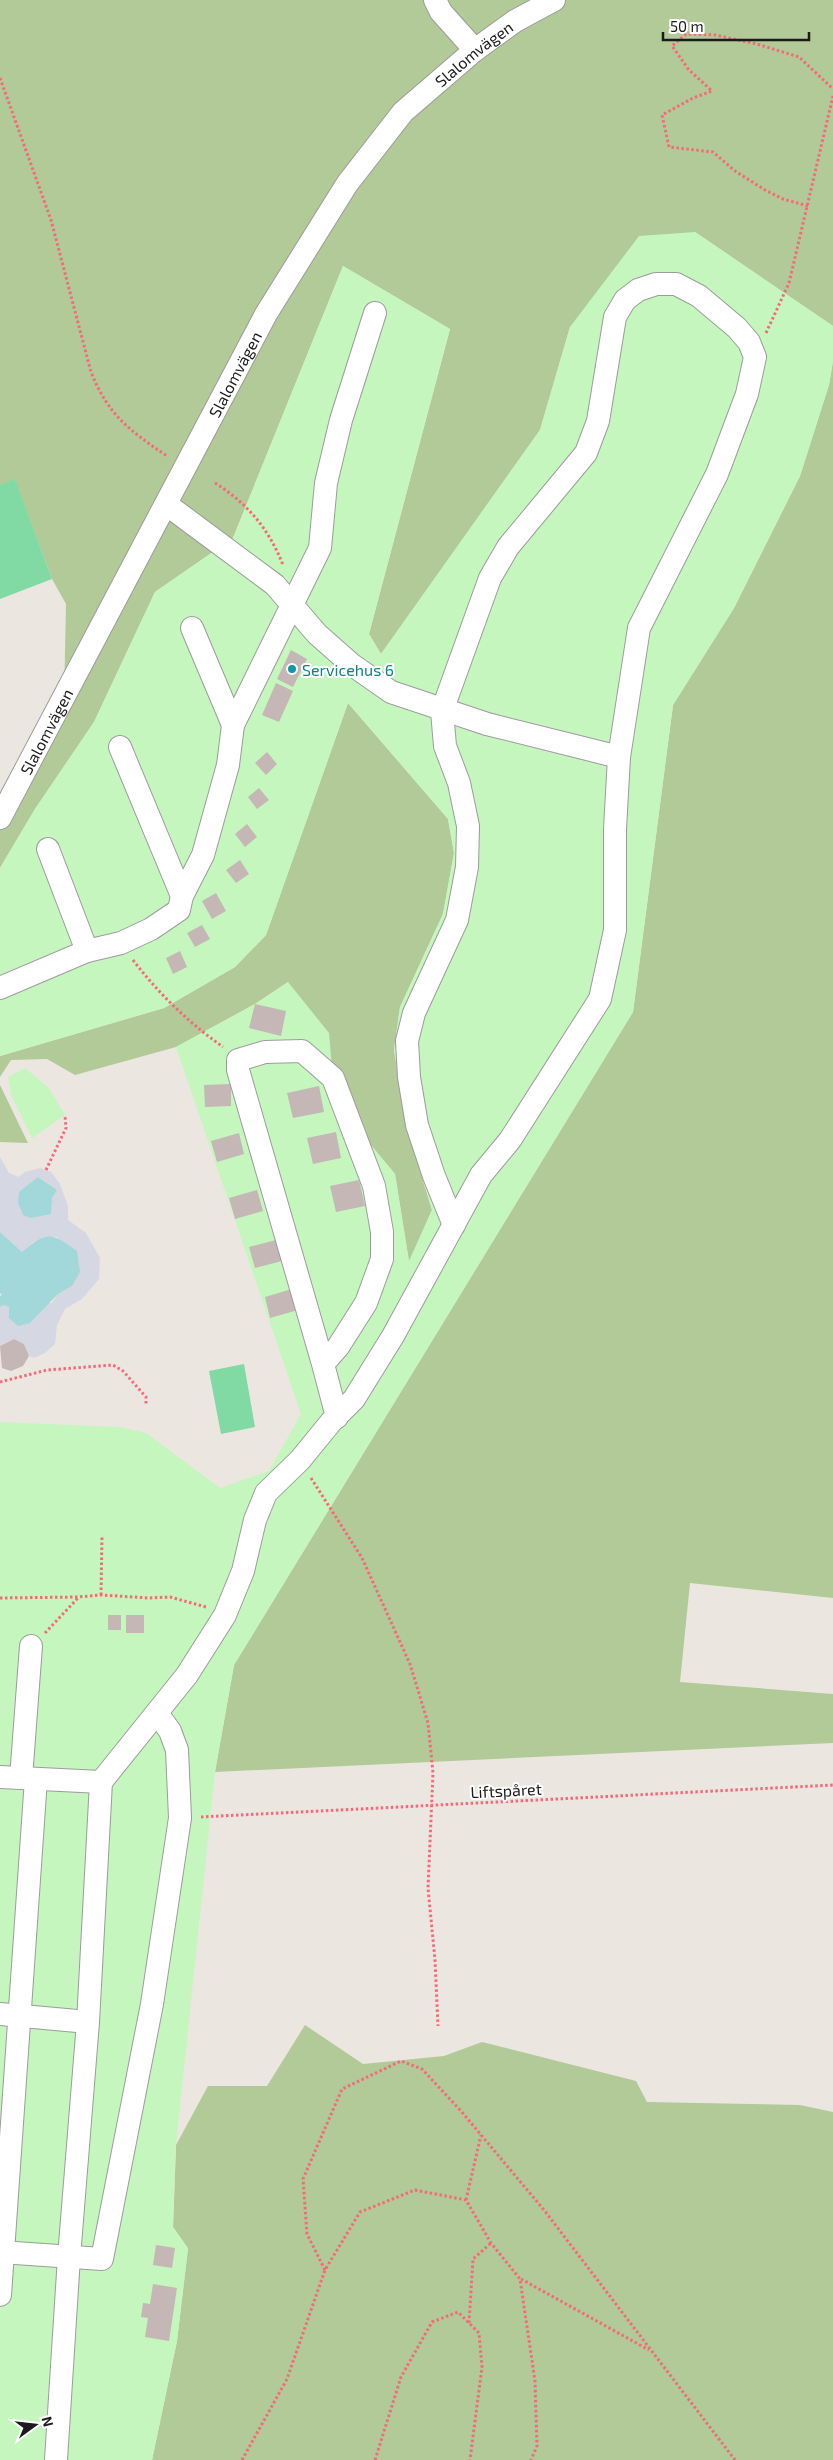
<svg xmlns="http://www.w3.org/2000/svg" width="833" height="2460" font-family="'Exo 2',sans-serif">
	<rect width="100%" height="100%" fill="#ece6e1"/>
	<path fill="#b1ca97" d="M0,0H833V326L695,232L570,327L540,430L381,654L369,634L450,329L343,266L233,538L155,592L94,722L35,809L0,868V818L64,698L66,604L52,579L15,480L0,485Z
		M833,361V1598L690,1583L680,1682L833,1694V1743L215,1772L234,1665L633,1012L673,705L734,608L800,476L829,385Z
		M348,703L448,819L454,853L443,914L400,1007L394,1050L407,1128L432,1210L409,1262L395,1174L335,1102L288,982L255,1004L176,1047L75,1075L47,1059L11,1060L0,1077V1056L164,1008L235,967L266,935Z
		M0,1085L28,1143L0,1142Z
		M305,2025L363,2064L444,2056L482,2042L636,2081L647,2102L800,2105L833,2112V2460H152L177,2341L188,2249L173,2227L176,2145L208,2086H267Z"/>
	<path fill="#c5f6be" d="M695,232L833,326V361L829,385L800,476L734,608L673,705L633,1012L234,1665L215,1772L176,2145L173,2227L188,2248L177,2341L152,2460H0V1422L121,1427L146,1433L220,1488L269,1471L301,1414L176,1047L255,1004L288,982L329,1033L335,1102L395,1174L409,1261L432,1210L407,1128L394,1050L400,1007L443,914L454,853L448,819L348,703L266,935L235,967L164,1008L0,1056V868L35,809L94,722L155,592L233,538L343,266L450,329L369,634L381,654L540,430L570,327L639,236Z
		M25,1068L49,1088L65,1115L32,1138L11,1095L8,1077Z"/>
	<path fill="#81d9a4" d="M15,479L52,579L0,599V485Z
		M244,1364L255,1427L221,1434L209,1371Z"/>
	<path fill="#d5d8e2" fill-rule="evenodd" d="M0,1157L9,1173L19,1177L25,1172L40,1168L51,1172L60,1184L68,1206V1220L86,1233L100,1258L99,1279L82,1299L65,1309L57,1325L55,1344L45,1353L34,1358L29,1356L24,1344L14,1339L0,1346V1307L3,1305L9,1307L52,1303L58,1294L72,1286L57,1237H44L33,1242L22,1252L0,1232ZM38,1177L57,1190L52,1198L30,1184Z"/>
	<path fill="#a2d8d9" d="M38,1177L57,1190L52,1198L51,1214L31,1218L23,1215L18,1203L19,1192Z
		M0,1232L22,1252C47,1230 52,1233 77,1251L80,1272L72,1286L58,1294L30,1323L18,1326L9,1318V1307L3,1305L0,1307V1296L2,1295L0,1293Z"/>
	<path fill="#c4b7b5" d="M291,650L307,659L293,687L277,679Z
		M276,683L293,691L279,722L262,715Z
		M267,752L277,764L266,775L255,763Z
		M259,788L269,800L257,809L248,797Z
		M247,824L257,837L245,847L235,834Z
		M240,860L249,874L236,883L226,870Z
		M216,893L226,911L212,919L202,901Z
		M202,925L210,939L195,947L187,933Z
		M180,951L187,967L173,974L166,958Z
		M255,1004L286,1011L281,1036L249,1028Z
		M231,1084V1106L205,1107L204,1085Z
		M319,1086L324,1112L293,1118L287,1093Z
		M336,1132L341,1158L313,1164L307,1138Z
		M239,1133L244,1154L217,1162L211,1141Z
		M359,1180L365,1206L336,1212L330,1186Z
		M257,1190L263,1211L235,1219L229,1198Z
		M276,1240L282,1261L255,1268L249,1247Z
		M292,1289L298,1310L270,1318L265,1297Z
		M14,1339L24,1344L29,1356L23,1366L11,1371L2,1368L0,1346Z
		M108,1615H121V1630H108Z
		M126,1615H144V1633H126Z
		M156,2245L175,2248L172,2268L153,2265Z
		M153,2284L177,2288L169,2341L145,2337L148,2318L141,2317L143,2303L150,2304Z"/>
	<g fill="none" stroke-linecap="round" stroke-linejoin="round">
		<defs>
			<g id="minor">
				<path d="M435,0L441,12L475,50"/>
				<path d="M192,628L233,725"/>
				<path d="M120,747L182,896"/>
				<path id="s1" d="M0,818L266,314L347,184L403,112L475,50L515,21L554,0"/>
				<path d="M48,849L87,951"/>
				<path d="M0,988L87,951L121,943L151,929L179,910L182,896L203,855L228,765L233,725L320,548L326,483L341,420L375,313"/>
				<path d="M454,1225L434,1176L417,1125L409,1077L407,1041L414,1013L457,920L467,867L468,826L459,783L445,746L442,711L490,578L508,547L586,453L598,421L615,317L625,300L638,290L656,284H676L699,296L737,328L749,342L755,357L747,394L717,474L639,628L619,757"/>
				<path d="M323,1364L238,1070V1060L265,1052L302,1051L333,1078L374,1186L382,1232V1259L366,1303L338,1347L323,1364L337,1417"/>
				<path d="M0,1777L101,1782"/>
				<path d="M21,1778L31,1646"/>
				<path d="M0,2014L88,2022"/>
				<path d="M0,2252L102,2259L152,2004L180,1818L177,1750L170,1731L157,1713"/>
				<path d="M0,2295L36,1779"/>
				<path d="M56,2460L69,2257L88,2022L101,1782L187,1675L225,1615L243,1571L255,1520L266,1493L300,1460L331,1422L354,1399L393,1336L481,1175L510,1140L600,999L615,930V829L619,757L487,724L391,692L351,664L317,634L275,585L166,504"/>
			</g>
		</defs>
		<use href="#minor" stroke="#9c9c9c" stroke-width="24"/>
		<path stroke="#f46a7a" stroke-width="3" stroke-dasharray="2.5 2.5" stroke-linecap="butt" d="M0,78L51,220L91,372C108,415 130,431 167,456
			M808,206L783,199L765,190L735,171L713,152L669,147L662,115L693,98L712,91L689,70L672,46L686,34L715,35L757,44L799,57L833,89
			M766,333L789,283L833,96
			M215,483C247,503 269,529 283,565
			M133,960C159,994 188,1022 223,1047
			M46,1170L66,1128L65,1115
			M0,1382L47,1370L113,1365L123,1371L146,1397V1406
			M311,1478L362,1558L410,1664L428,1723L433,1773L428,1888L435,1960L438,2026
			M101,1595L102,1536
			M0,1598L78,1597L101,1595L149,1598L170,1597L206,1607
			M45,1633L78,1598
			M201,1817L833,1785
			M466,2200L481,2135
			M325,2270L307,2234L303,2179L342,2089L401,2061L422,2069L461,2111L544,2210L735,2460
			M521,2279L649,2350
			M469,2323L473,2259L491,2243
			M242,2460L287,2379L325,2270L360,2212L415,2190L466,2200L491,2243L520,2279L535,2381L537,2446L531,2460
			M375,2460L401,2377L432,2322L458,2312L479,2333L482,2367L470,2460"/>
		<use href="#minor" stroke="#fff" stroke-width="22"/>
	</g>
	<circle fill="#0f9aa8" stroke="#fff" stroke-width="2" cx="292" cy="669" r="5"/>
	<g text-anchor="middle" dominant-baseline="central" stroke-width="4" stroke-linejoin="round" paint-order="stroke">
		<g font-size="16" fill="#1b1b1b" stroke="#fff">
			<text stroke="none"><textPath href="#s1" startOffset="906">Slalomvägen</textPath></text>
			<text stroke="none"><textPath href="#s1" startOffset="502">Slalomvägen</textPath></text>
			<text stroke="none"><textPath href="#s1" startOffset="98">Slalomvägen</textPath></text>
			<text transform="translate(506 1790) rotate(-3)">Liftspåret</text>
		</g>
		<g font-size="16" fill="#0d838f" stroke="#fff" text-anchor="start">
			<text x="302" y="669">Servicehus 6</text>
		</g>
	</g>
	<g transform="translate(35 2425) rotate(75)" stroke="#ffffff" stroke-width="4" paint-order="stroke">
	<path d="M0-4L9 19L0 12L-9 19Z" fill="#1b1b1b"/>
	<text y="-8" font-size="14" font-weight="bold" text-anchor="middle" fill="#1b1b1b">N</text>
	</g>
	<path d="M663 32v8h146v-8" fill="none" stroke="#1b1b1b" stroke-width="2.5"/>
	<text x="670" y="32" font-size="15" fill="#1b1b1b" stroke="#ffffff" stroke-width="4" paint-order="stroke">50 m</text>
</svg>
